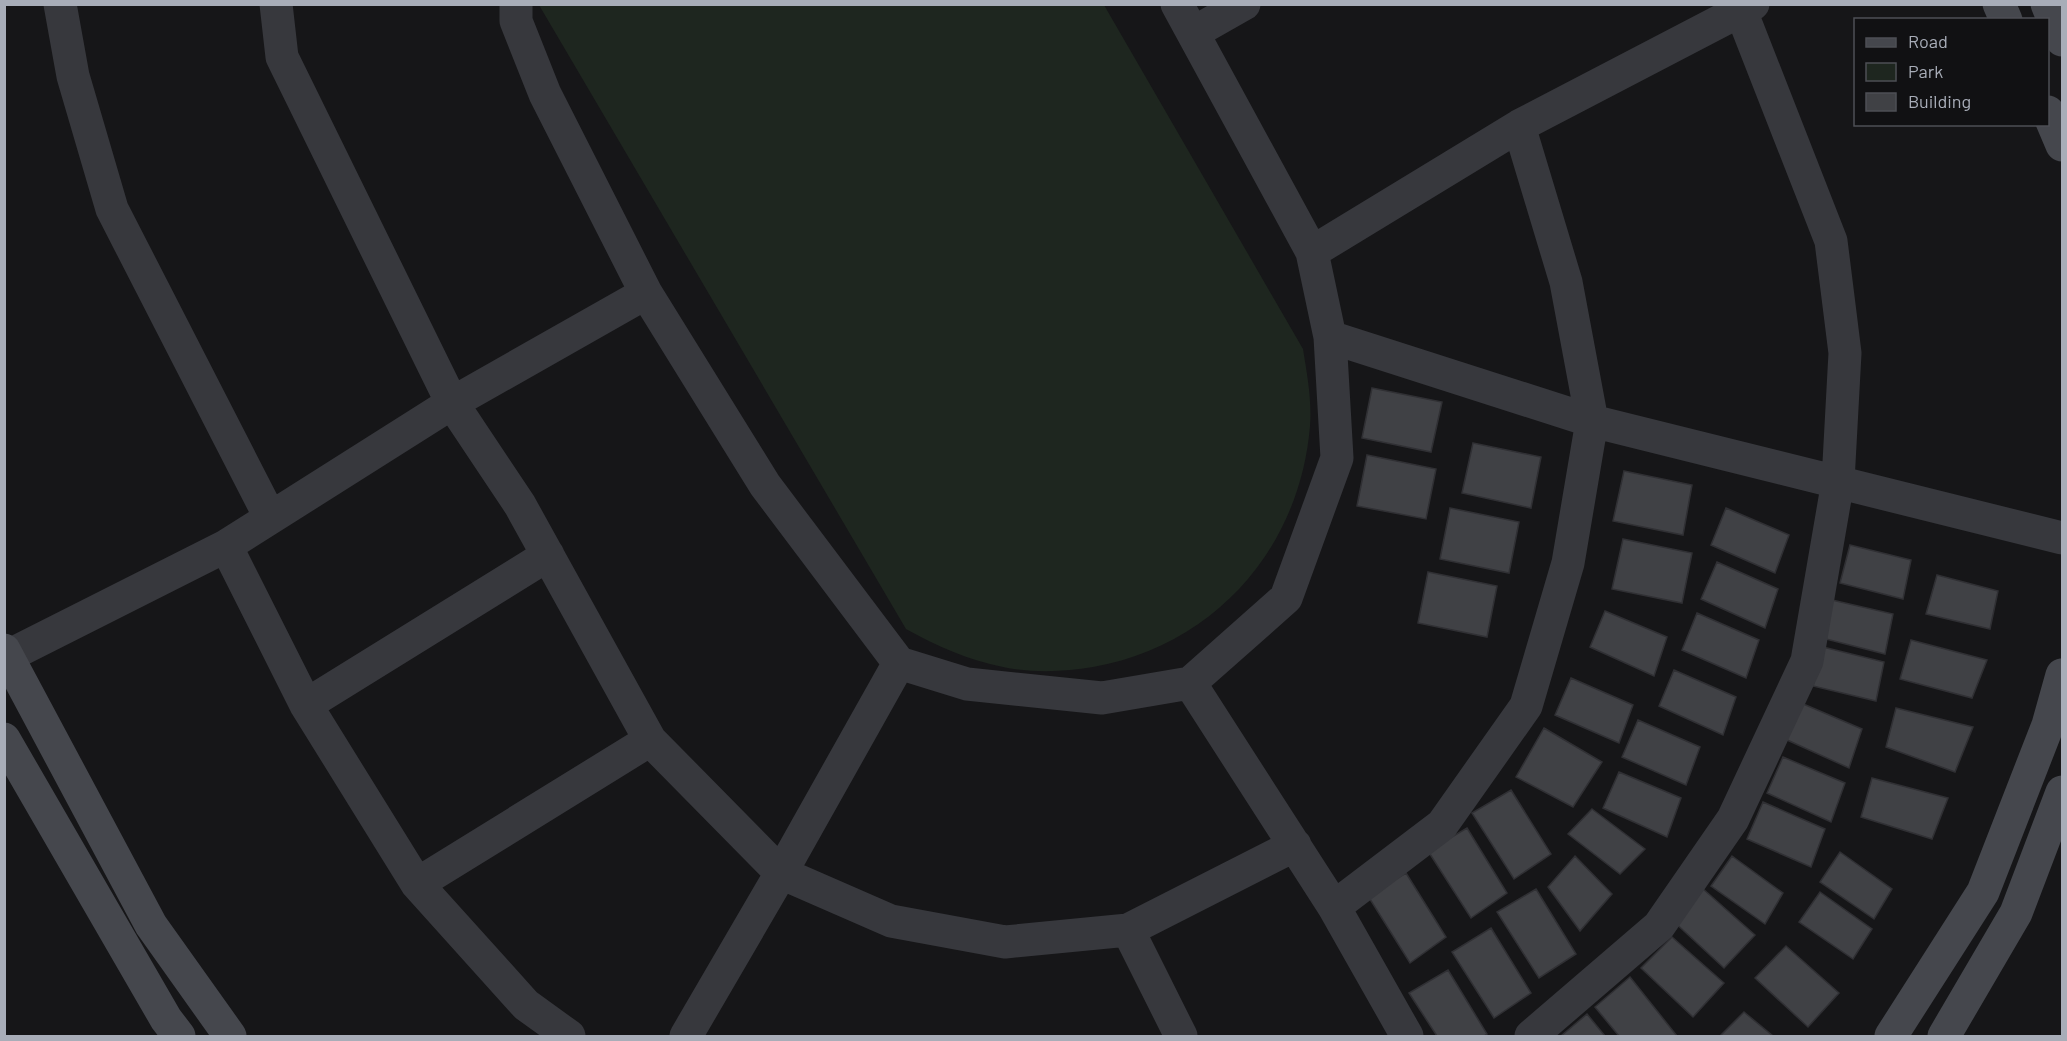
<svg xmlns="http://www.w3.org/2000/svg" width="2067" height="1041" font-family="Barlow,sans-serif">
	<rect width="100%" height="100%" fill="#161618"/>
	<path fill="#1e261f" d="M539,5H1104L1303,349C1307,374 1312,400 1310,426C1300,548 1215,645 1093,667C1064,672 1032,673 1003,667C968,660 937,646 906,629Z"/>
	<path fill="#404145" stroke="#303034" stroke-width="1.5" d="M1372,388L1442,402L1431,452L1362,438Z
		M1473,443L1541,457L1531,508L1462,493Z
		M1367,455L1436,469L1426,519L1357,506Z
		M1624,471L1692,485L1683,535L1613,521Z
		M1450,508L1519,522L1509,573L1440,559Z
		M1726,508L1789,535L1775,573L1711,545Z
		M1623,539L1692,553L1682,603L1612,589Z
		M1850,545L1911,560L1903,599L1840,583Z
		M1717,562L1778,589L1765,628L1701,599Z
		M1428,572L1497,586L1487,637L1418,623Z
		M1937,575L1998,591L1990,629L1926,614Z
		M1832,600L1893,614L1885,654L1822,638Z
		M1605,611L1667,637L1654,676L1590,647Z
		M1697,613L1759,640L1746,678L1682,650Z
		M1911,640L1987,660L1972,698L1900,679Z
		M1823,647L1884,662L1876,701L1813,686Z
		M1674,670L1736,697L1723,735L1659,706Z
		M1571,678L1633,705L1619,743L1555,715Z
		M1801,703L1862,729L1849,768L1785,739Z
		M1896,708L1973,727L1955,772L1886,747Z
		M1638,720L1700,747L1686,785L1622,757Z
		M1544,728L1602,762L1573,807L1516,777Z
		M1783,757L1845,783L1831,822L1767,793Z
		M1619,772L1681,798L1667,837L1603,808Z
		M1872,778L1948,798L1932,839L1861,817Z
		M1511,790L1551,854L1514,879L1472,813Z
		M1763,802L1825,829L1811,867L1747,839Z
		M1592,809L1645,849L1620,874L1568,834Z
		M1467,828L1507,893L1471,918L1428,851Z
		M1840,852L1892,889L1874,919L1820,882Z
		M1575,856L1612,894L1580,931L1548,887Z
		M1732,856L1783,893L1765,924L1711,886Z
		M1406,873L1446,937L1410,963L1368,896Z
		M1702,888L1755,935L1724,968L1671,919Z
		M1536,889L1576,954L1539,978L1497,912Z
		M1820,892L1872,929L1853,959L1799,922Z
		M1491,928L1531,993L1494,1018L1452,952Z
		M1672,937L1724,983L1693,1017L1641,968Z
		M1786,946L1839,993L1808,1027L1755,978Z
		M1448,970L1487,1034L1484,1036H1437L1409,993Z
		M1630,977L1677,1036H1619L1595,1007Z
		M1744,1012L1773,1036H1720Z
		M1587,1014L1605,1036H1561Z"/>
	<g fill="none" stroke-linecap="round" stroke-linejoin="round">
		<path stroke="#37383d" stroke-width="33" d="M60,4L73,76L112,209L270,517
			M276,4L282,57L452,403L520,505L650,740L781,873L891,921L1005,942L1128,930L1295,845
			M516,4V21L545,94L646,293L765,485L899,663L967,684L1102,698L1190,683L1286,598L1337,458L1330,337L1312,252L1177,4
			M1193,33L1244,4
			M1312,252L1519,126L1753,4
			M1330,337L1592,421L2062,538
			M226,546L306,705L417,884L526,1005L569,1036
			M4,658L226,546L452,403L646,293
			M1190,683L1334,907L1407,1036
			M306,705L548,555
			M417,884L650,740
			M1334,907L1442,825L1526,706L1568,563L1592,421L1566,282L1519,126
			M1128,930L1181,1036
			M686,1036L781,873L899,663
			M1531,1036L1659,926L1733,819L1807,661L1838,481L1845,353L1831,241L1741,11"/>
		<path stroke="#45474d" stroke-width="33" d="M1999,4L2006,20
			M2047,4L2062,40
			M2048,112L2062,145
			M4,650L151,925L230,1036
			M4,739L166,1019L179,1036
			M1891,1036L1983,892L2048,725L2062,675
			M1944,1036L2016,913L2062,792"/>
	</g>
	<rect width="2067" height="1041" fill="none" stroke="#a8adb8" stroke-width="12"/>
	<rect x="1854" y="18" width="195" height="108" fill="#111113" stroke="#4d4f55" stroke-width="1.5"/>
	<rect x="1866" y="38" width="30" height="9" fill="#45474d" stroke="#4d4f55" stroke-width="1.5"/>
	<text x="1908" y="48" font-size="18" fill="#a8adb8">Road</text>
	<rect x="1866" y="63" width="30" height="18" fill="#1e261f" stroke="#4d4f55" stroke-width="1.5"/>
	<text x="1908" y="78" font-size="18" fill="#a8adb8">Park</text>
	<rect x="1866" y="93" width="30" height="18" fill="#404145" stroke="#4d4f55" stroke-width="1.5"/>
	<text x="1908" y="108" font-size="18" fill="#a8adb8">Building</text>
</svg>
